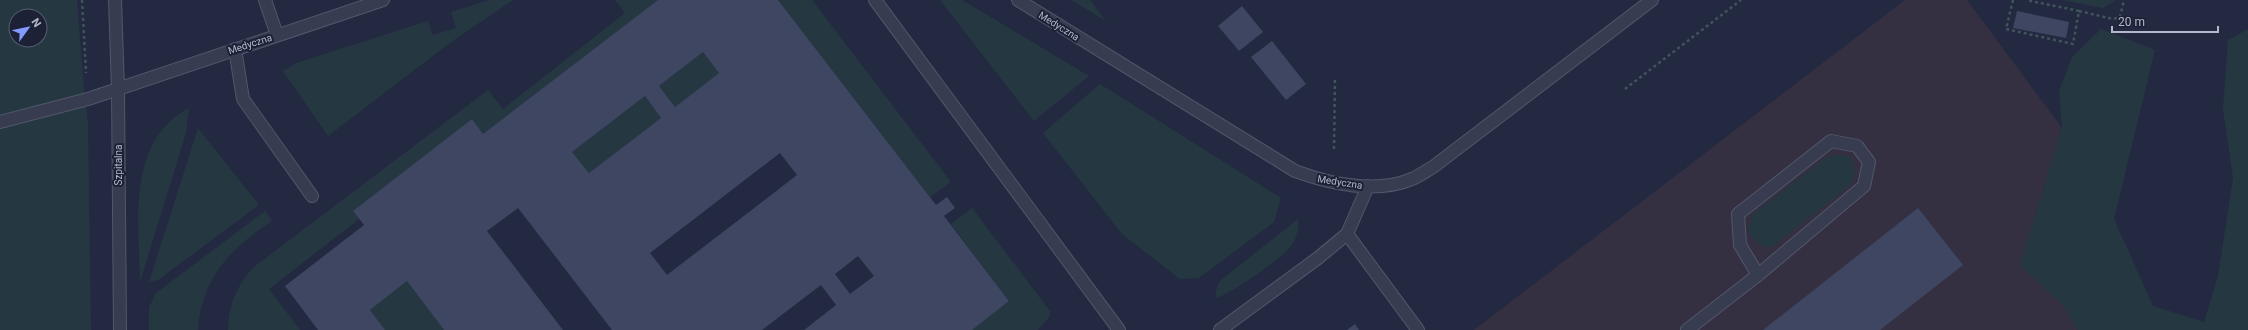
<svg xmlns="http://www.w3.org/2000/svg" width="2248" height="330" font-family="Roboto,sans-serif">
	<rect width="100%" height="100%" fill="#232941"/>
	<path fill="#353041" d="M1905,0H1967L2062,128L2020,265L2062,304L2078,330H1474Z"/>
	<path fill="#253842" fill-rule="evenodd" d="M0,0H77L83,76L88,125L91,330H0ZM16,16H40V40H16Z
		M489,0H513L451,42L328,136L283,71L296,63L428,21L433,35L456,28L451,12Z
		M615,0H658L483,134L472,120L353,211L359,219L269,289L300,330H228C228,305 238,283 255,266L488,90L503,109L625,13Z
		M778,0H812L951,182L930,197Z
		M940,0H962L1089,76L1034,121Z
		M1071,0H1090L1106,21Z
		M2062,0H2116L2103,8Z
		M2101,29L2155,50L2114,219L2153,306L2204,322L2218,276L2233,178L2223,109L2228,40L2248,29V330H2078L2062,304L2020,265L2062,128L2059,91L2072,57Z
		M703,52L719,73L675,107L659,86Z
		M1100,84L1281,198L1274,222L1199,278L1180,279L1122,234L1043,133Z
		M645,96L661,118L589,173L572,152Z
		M189,108L186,133L140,282C139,223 126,141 189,108Z
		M198,128L259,205L158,280L149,282Z
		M1834,155L1848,156L1852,159L1855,172L1851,184L1775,245C1761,251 1753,241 1748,229L1753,214L1828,156Z
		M972,208L1050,311V316L1038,330H972L1009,301L951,224Z
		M265,211L272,221C230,249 202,277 198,330H149V307L156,293Z
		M1298,219C1299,228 1297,238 1291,246C1281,259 1232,294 1215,298L1217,286L1221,280Z
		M407,281L444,330H385L370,310Z"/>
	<path fill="#3e4661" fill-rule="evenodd" d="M658,0H778L936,205L947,197L955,208L944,216L1009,301L972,330H804L836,305L821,285L762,330H612L518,208L487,231L563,330H444L407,281L370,310L385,330H318L285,286L364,225L353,211L472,119L483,134ZM703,52L719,73L675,107L659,86ZM645,96L661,118L589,173L572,152ZM780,153L797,175L667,275L650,253ZM858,256L874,276L850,294L835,274Z
		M1242,6L1263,32L1239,51L1218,26Z
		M2017,11L2069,22L2066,38L2013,28Z
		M1272,41L1306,84L1286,100L1251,57Z
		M1918,208L1963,265L1880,330H1763Z
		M1355,324L1359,330H1347Z"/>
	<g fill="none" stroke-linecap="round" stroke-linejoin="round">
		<defs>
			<path id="minor" d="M115,0L118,89L120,330
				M265,0L277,35
				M875,0L1119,330
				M1018,0L1295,171C1330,184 1376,194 1412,179C1419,176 1426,171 1433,167L1652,0
				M235,49L243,99L312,196
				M0,122L88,99L383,0
				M1347,234L1418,330
				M1220,330L1318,258L1347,234L1368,186
				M1687,330L1758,275L1864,186L1869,162L1857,146L1831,141L1738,214L1740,245L1758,275"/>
		</defs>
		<use href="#minor" stroke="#52576b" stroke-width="14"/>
		<path stroke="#40545c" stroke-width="2.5" stroke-dasharray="3 3" stroke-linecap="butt" d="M82,0L86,73
			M2013,0L2006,29L2073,44L2079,11L2026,0
			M2079,11L2113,19L2120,17L2124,0
			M1625,89L1741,0
			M1334,149L1335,78"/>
		<use href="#minor" stroke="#373c51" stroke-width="12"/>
	</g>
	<g text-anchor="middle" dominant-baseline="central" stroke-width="4" stroke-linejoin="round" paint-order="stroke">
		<g font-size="10" fill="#b3b8cb" stroke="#1c2136">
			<text transform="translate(1059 26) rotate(32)">Medyczna</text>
			<text transform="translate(250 44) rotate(-18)">Medyczna</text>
			<text transform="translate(118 165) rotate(-90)">Szpitalna</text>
			<text transform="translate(1340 182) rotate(9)">Medyczna</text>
		</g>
	</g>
	<g transform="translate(28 28) rotate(57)"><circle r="19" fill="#1c2136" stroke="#585d72"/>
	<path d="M0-3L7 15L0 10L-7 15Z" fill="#859aff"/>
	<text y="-6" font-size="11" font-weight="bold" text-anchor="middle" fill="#b3b8cb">N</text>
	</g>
	<path d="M2112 26v6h106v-6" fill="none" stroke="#b3b8cb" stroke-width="2"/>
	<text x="2118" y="26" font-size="12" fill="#b3b8cb" stroke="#1c2136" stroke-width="3" paint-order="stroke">20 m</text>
</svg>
